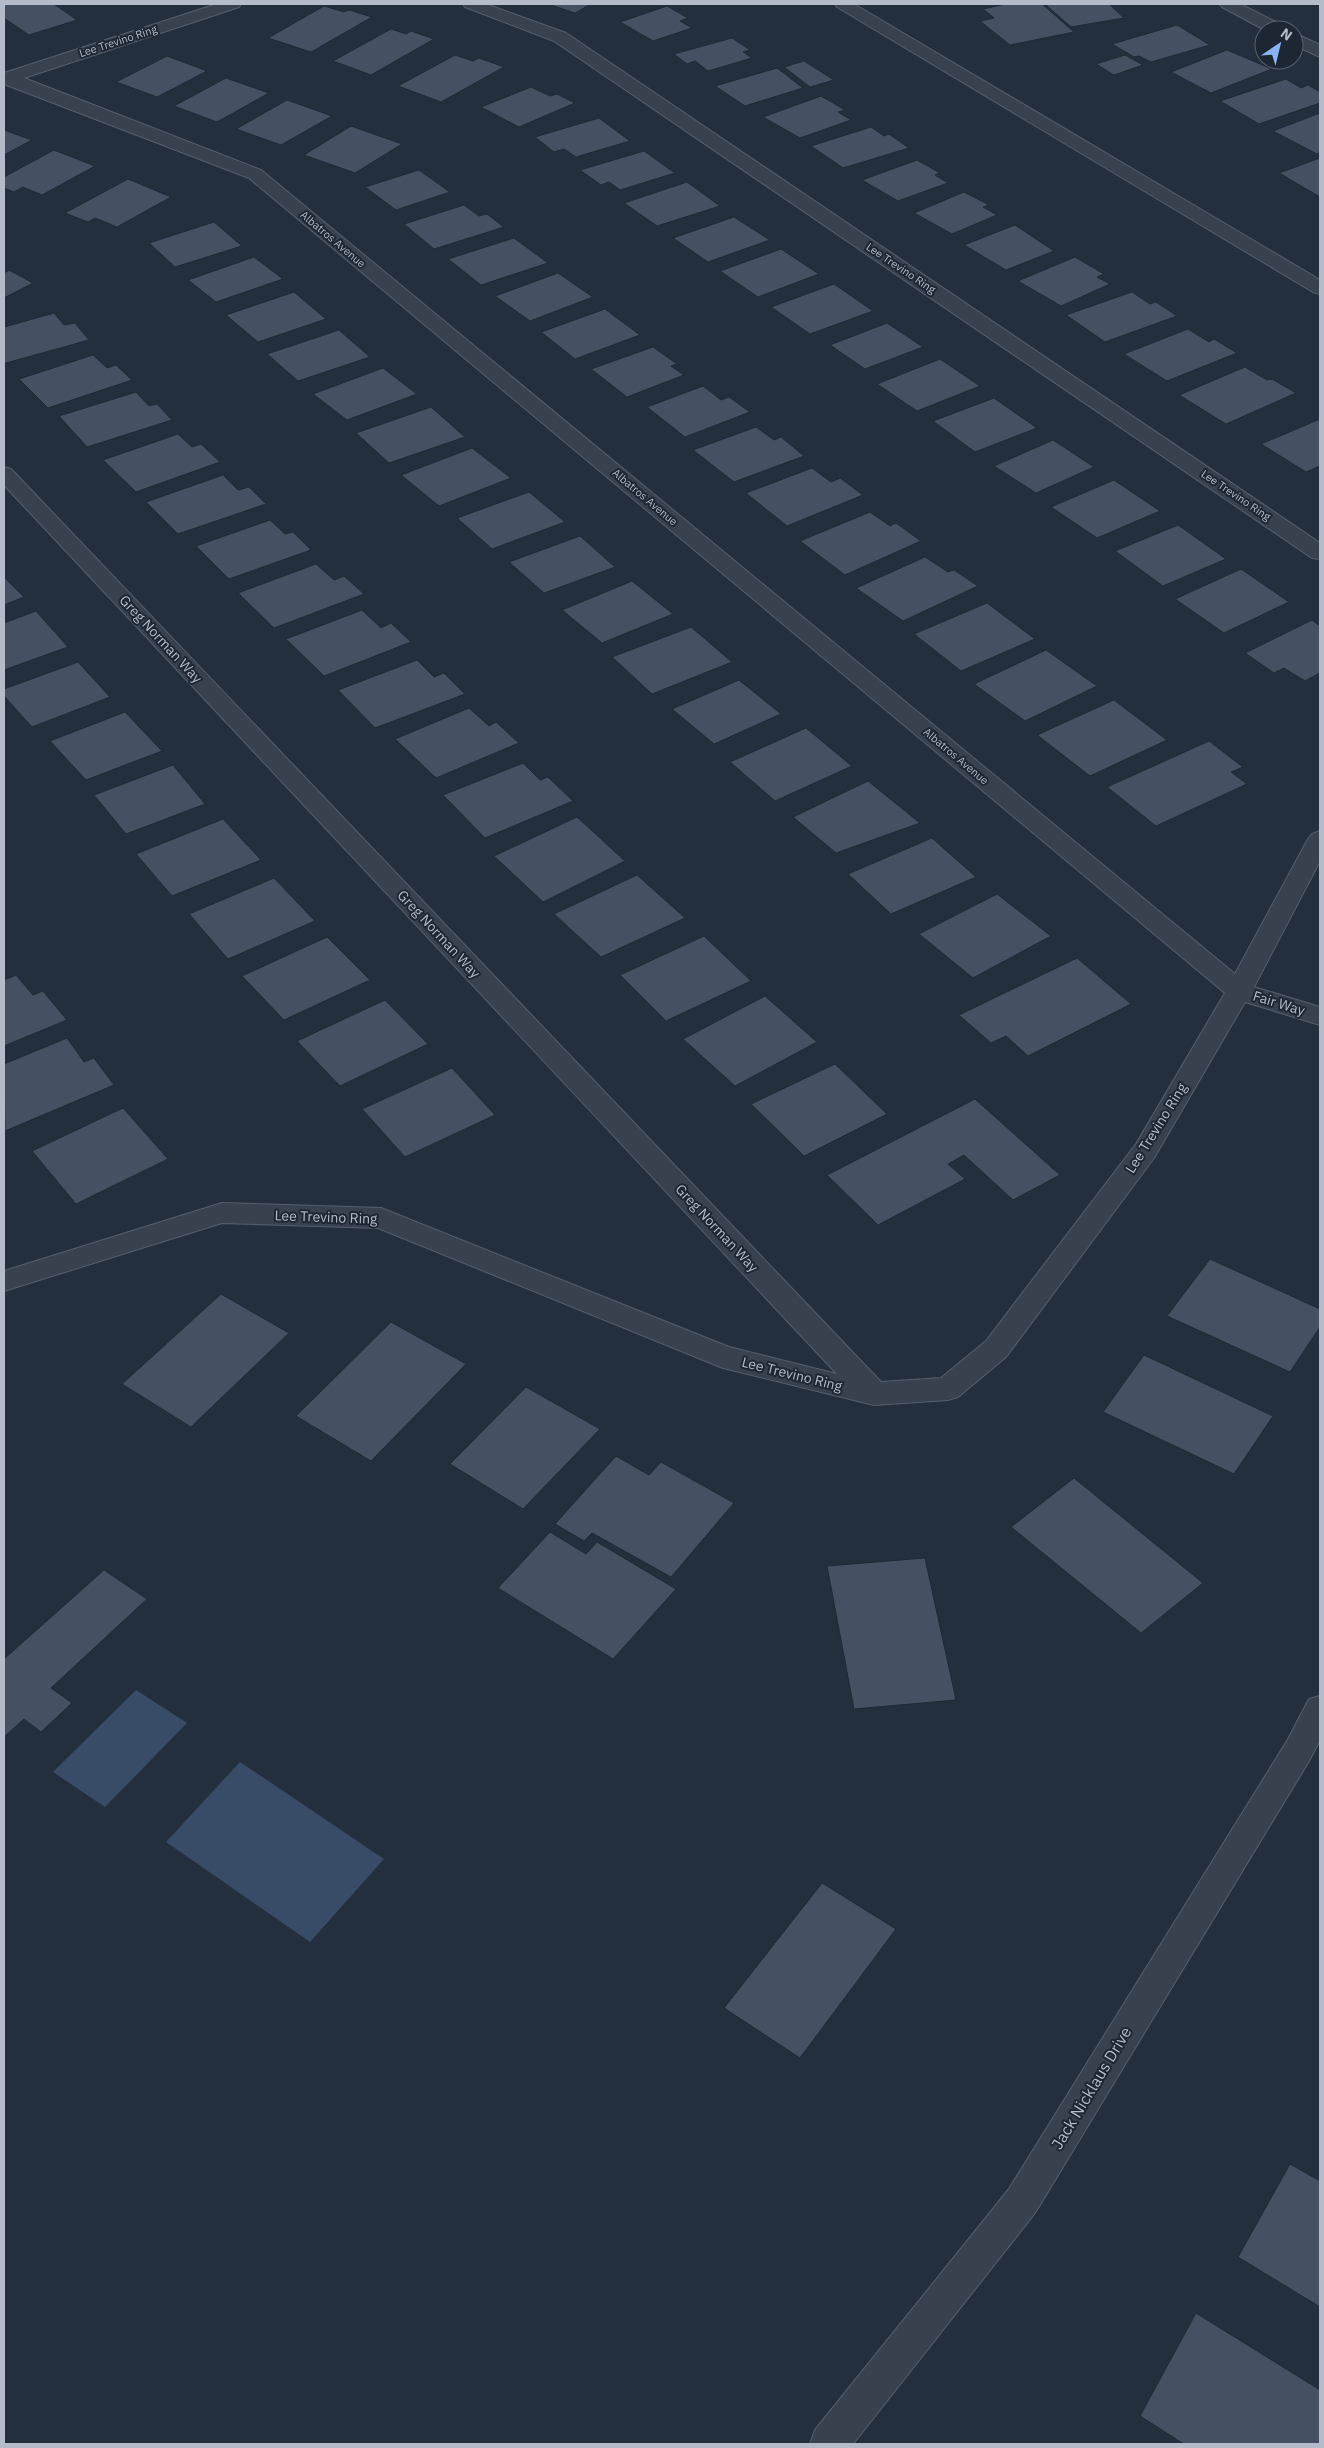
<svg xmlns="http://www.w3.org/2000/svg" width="1324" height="2448" font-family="'IBM Plex Sans',sans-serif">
	<rect width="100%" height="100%" fill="#242f3e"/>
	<path fill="#394c67" d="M136,1690L187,1723L105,1807L53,1772Z
		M240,1762L384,1859L310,1942L166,1842Z"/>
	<path fill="#455162" stroke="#1f2835" d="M4,4H54L77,20L29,35L4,18Z
		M548,4H591L575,13Z
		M1006,4H1042L1074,32L1010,45L980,21L994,18L983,9Z
		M1054,4H1109L1124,18L1071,27L1046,5Z
		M324,6L344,12L349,10L372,17L311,52L268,38Z
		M667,6L688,18L680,21L692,28L653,41L620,22Z
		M1177,25L1210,45L1151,62L1139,56L1134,57L1112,44Z
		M391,29L406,34L411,31L434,39L371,75L333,61Z
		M732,38L750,50L743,52L752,58L708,71L695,61L687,64L674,54Z
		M1227,50L1272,69L1211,93L1171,72Z
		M455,55L473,61L479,58L504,67L441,102L398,86Z
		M1125,55L1143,65L1114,75L1096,64Z
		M167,56L207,71L157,97L116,82Z
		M804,61L834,80L810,87L784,67Z
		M777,68L803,88L745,106L715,86Z
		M226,78L269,93L217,122L174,106Z
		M1286,79L1301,88L1308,85L1320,92V103L1259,124L1220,101Z
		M531,87L550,96L557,94L575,103L519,127L481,107Z
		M821,96L845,110L838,112L851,120L800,138L763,117Z
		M287,100L332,116L281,145L236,129Z
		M1320,113V152L1317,154L1273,131Z
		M599,118L630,141L576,157L564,149L554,152L535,137Z
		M351,126L402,144L355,173L304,155Z
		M871,127L884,136L889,134L909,148L843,168L811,146Z
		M4,130L32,140L4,155Z
		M54,150L95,166L42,195L23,187L14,192L4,188V177Z
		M644,151L675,173L620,190L609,182L601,185L580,170Z
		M1320,158V197L1279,173Z
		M917,160L940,173L935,175L948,183L898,201L862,180Z
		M419,170L450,192L396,210L365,187Z
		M128,179L171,197L117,227L95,218L88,222L65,213Z
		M687,182L720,206L657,226L624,203Z
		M964,192L989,205L983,207L997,215L952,234L914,213Z
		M464,205L479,216L487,214L504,227L434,249L404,224Z
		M734,217L770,240L708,262L673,238Z
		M214,222L242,246L175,267L149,243Z
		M1015,225L1054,251L1006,270L964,245Z
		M514,238L548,263L481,285L448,259Z
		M781,249L819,274L758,297L720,271Z
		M254,257L283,279L216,302L188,280Z
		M1075,257L1104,274L1097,277L1110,284L1061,306L1018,281Z
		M9,270L33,283L4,298V273Z
		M558,273L593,297L530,321L495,296Z
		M834,284L873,311L810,334L771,307Z
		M294,292L326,319L258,342L226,315Z
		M1132,292L1150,304L1156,302L1177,316L1105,342L1066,315Z
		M605,309L640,335L575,359L541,332Z
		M54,313L64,325L75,323L89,340L6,363L4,361V327Z
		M887,323L923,347L865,369L830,345Z
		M1188,329L1209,342L1214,339L1237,353L1167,381L1124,354Z
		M339,330L370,357L298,381L267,354Z
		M653,347L677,364L671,366L684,375L627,397L591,369Z
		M93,355L107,368L116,365L132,380L48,408L19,379Z
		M940,359L980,386L917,411L877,384Z
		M1245,367L1267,380L1272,379L1296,393L1226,424L1179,395Z
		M383,368L417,394L347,420L313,394Z
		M703,386L721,400L729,397L750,412L685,437L647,407Z
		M136,392L149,406L157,404L172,420L87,447L59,416Z
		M994,398L1037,428L975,452L933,421Z
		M431,407L465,437L389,463L356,433Z
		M1320,419V466L1306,472L1261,444Z
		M756,427L774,440L781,437L804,456L734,482L693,450Z
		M178,434L192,447L201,444L220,462L136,492L103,460Z
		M1053,440L1094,467L1036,493L994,466Z
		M472,448L511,478L439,506L401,475Z
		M812,468L831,482L840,478L863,495L787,526L746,493Z
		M223,475L238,490L249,487L266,504L178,534L146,502Z
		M1114,480L1160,511L1097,538L1051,507Z
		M529,492L565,522L492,549L457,518Z
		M870,512L890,526L896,523L921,541L845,575L800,541Z
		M270,520L285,534L293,532L311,550L229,579L196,546Z
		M1178,525L1226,559L1163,586L1115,551Z
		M580,536L615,567L544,593L509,562Z
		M925,557L948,572L954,570L978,586L903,621L856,588Z
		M316,564L334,580L344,576L364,594L274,628L238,593Z
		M1241,569L1289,602L1224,633L1175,599Z
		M4,577L24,597L4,605Z
		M632,581L673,614L602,643L562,610Z
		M987,603L1035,639L961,671L914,634Z
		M362,610L381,628L391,623L411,642L324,676L286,639Z
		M36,611L68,647L4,670V623Z
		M1312,620L1320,626V673L1305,681L1284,668L1274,673L1245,653Z
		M691,627L732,662L652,694L612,657Z
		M1046,650L1097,686L1025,721L974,684Z
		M417,660L434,677L444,673L465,694L375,728L338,690Z
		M78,662L110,697L32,727L4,696V689Z
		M739,680L781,714L714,744L672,709Z
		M1114,700L1167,740L1090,776L1037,735Z
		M469,708L489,726L496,722L519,743L436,778L395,739Z
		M125,712L162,751L86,780L50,741Z
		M806,728L852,766L775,801L730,762Z
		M1209,741L1243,767L1231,772L1247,784L1156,826L1107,787Z
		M523,763L540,780L548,777L573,801L485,838L443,795Z
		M173,765L205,804L126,834L94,795Z
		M868,781L920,823L836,853L793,817Z
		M577,817L625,861L543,902L494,856Z
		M223,819L261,860L172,896L136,854Z
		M932,838L976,877L891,914L848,874Z
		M637,875L685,918L601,957L554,914Z
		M274,878L315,921L228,959L189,914Z
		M997,894L1051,936L973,978L919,934Z
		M704,936L751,981L666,1021L620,975Z
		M327,937L370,980L284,1020L242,976Z
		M1077,958L1131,1004L1028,1056L1006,1036L991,1043L959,1015Z
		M16,975L33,995L43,991L67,1020L4,1046V980Z
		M765,996L817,1042L735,1086L683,1039Z
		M385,1000L428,1044L340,1086L297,1041Z
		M67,1038L84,1062L94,1058L114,1085L5,1131L4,1064Z
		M835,1064L887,1114L804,1156L751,1104Z
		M452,1068L495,1115L405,1157L362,1109Z
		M975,1099L1060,1175L1013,1200L964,1155L948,1164L965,1179L878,1225L827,1175Z
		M123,1108L168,1159L76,1204L32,1151Z
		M1210,1259L1320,1309V1327L1290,1372L1167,1316Z
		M221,1294L289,1333L191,1427L122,1384Z
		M391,1322L466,1364L371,1461L296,1416Z
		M1144,1355L1273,1416L1234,1474L1103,1412Z
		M526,1387L600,1429L523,1509L450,1464Z
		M616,1456L649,1475L661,1462L734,1503L671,1577L592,1533L584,1541L555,1524Z
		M1074,1478L1203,1583L1141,1633L1011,1527Z
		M550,1532L586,1554L597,1542L676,1589L613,1659L498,1588Z
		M925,1558L956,1700L854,1709L827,1566Z
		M104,1570L147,1599L51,1688L72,1703L41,1732L24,1719L4,1737V1659Z
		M822,1883L896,1929L800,2058L724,2008Z
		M1290,2164L1320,2181V2307L1238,2257Z
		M1196,2313L1320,2390V2444H1184L1140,2416Z"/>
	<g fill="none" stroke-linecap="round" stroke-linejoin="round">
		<defs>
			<path id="minor" d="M217,4H241L239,7L24,78L261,170L1235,974L1308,839L1312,834L1320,831V861L1254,987L1320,1007V1025L1245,1002L1154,1158L1006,1357L958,1397L948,1400L874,1405L723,1368L378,1228L222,1223L4,1291V1271L222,1203L381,1208L729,1347L837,1374L4,485V467L11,469L881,1382L941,1378L986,1341L1136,1144L1225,993L249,178L4,84V73Z
				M463,4H486L566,33L1320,543V559L1312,558L554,41L465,7Z
				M835,4H854L1320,280V294L1313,292L837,7Z
				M1220,4H1240L1284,26L1286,30H1265L1222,7Z
				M1294,33L1320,45V57L1294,45Z
				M1320,1696V1740L1309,1761L1035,2213L853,2444H810L815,2430L1009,2189L1287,1741L1309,1699Z"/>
		</defs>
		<use href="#minor" stroke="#565f6c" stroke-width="2"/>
		<use href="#minor" fill="#38414e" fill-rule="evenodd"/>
	</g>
	<g text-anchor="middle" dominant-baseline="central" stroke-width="4" stroke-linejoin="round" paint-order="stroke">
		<g font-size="11" fill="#b4bcc9" stroke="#1d2633">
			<text transform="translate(118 41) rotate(-18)">Lee Trevino Ring</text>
			<text transform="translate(333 239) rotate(40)">Albatros Avenue</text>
			<text transform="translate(901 268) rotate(34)">Lee Trevino Ring</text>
			<text transform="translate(1236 495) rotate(34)">Lee Trevino Ring</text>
			<text transform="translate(645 497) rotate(40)">Albatros Avenue</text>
			<text transform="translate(956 756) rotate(40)">Albatros Avenue</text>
		</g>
		<g font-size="14" fill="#b4bcc9" stroke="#1d2633">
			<text transform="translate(161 639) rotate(47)">Greg Norman Way</text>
			<text transform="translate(439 934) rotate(47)">Greg Norman Way</text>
			<text transform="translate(1279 1003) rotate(17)">Fair Way</text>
			<text transform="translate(1156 1128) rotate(-58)">Lee Trevino Ring</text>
			<text transform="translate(326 1217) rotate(2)">Lee Trevino Ring</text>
			<text transform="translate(717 1228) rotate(47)">Greg Norman Way</text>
			<text transform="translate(792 1374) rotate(14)">Lee Trevino Ring</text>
		</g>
		<g font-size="16" fill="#b4bcc9" stroke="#1d2633">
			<text transform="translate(1091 2088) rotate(-59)">Jack Nicklaus Drive</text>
		</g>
	</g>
	<rect width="1324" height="2448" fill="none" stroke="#b4bcc9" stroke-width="10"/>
	<g transform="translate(1279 45) rotate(35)"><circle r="24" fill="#1d2633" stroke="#59626f"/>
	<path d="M0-4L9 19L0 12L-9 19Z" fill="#8ab4f8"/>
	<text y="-8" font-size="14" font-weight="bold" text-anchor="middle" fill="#b4bcc9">N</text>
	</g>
</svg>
